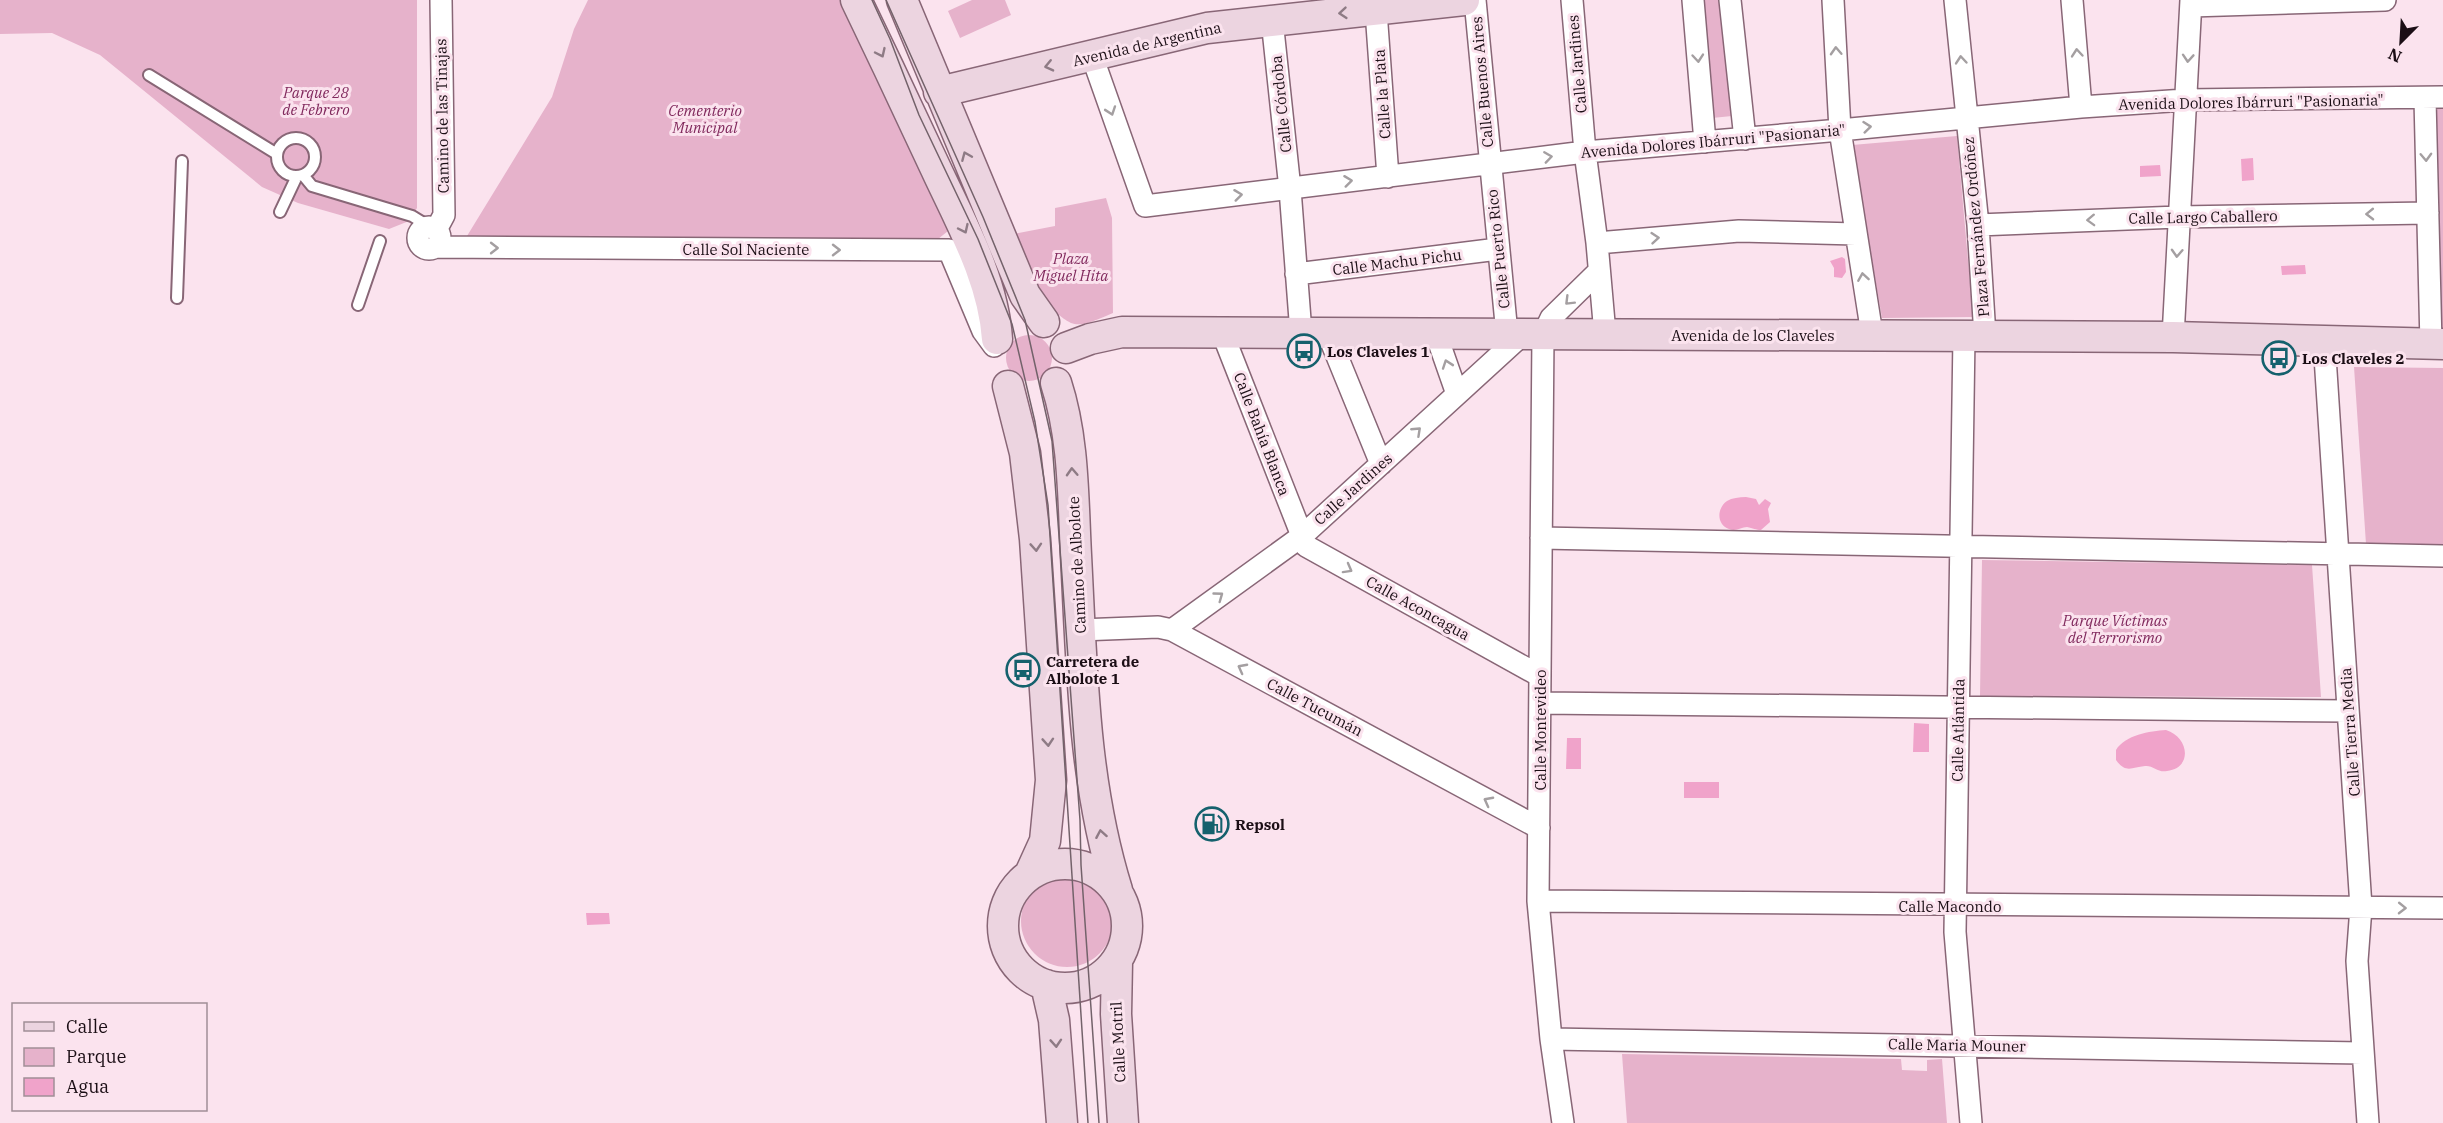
<svg xmlns="http://www.w3.org/2000/svg" width="2443" height="1123" font-family="'IBM Plex Serif',serif">
	<rect width="100%" height="100%" fill="#fbe3ee"/>
	<path fill="#e6b2cb" d="M0,0H417V208L409,221L389,229L298,203L262,187L100,55L52,33L0,34Z
		M588,0H845L953,227L938,239L467,236L552,97L574,29Z
		M972,0H1005L1011,15L960,38L948,11Z
		M1701,0H1721L1732,116L1712,118Z
		M2443,108V328H2440L2432,109Z
		M1957,136L1973,317L1882,318L1852,145Z
		M1106,198L1112,218L1113,313C1102,317 1084,328 1071,323C1059,317 1057,310 1041,307L1008,235L1055,226V208Z
		M1006 358a23 23 0 1 1 46 0a23 23 0 1 1-46 0Z
		M2354,367L2443,368V546L2366,544Z
		M1982,560L2312,565L2321,697L1980,696Z
		M1021 921a46 46 0 1 1 92 0a46 46 0 1 1-92 0Z
		M1622,1054L1901,1059L1902,1070L1927,1071V1060L1942,1059L1947,1123H1627Z"/>
	<path fill="#f0a3ca" d="M2253,158L2254,180L2242,181L2241,159Z
		M2160,165L2161,176L2140,177V166Z
		M1842,257L1845,259L1846,272L1842,278L1834,277V268L1830,261Z
		M2305,265L2306,274L2282,275L2281,266Z
		M1746,497L1756,499L1759,505L1765,499L1771,503L1768,509L1770,522L1761,530C1756,530 1753,528 1747,527C1741,527 1736,532 1729,529C1716,524 1717,508 1727,501C1732,498 1739,497 1746,497Z
		M1914,723L1929,724V752H1913Z
		M2166,730C2189,737 2193,768 2167,771C2158,773 2153,765 2145,766C2132,767 2126,774 2116,760V750C2125,735 2150,731 2166,730Z
		M1567,738H1581V769H1566Z
		M1684,782H1719V798H1684Z
		M586,913H609L610,924L587,925Z"/>
	<g fill="none" stroke-linecap="round" stroke-linejoin="round">
		<defs>
			<path id="lane" d="M149,75L277,154
				M277 157a19 19 0 1 1 38 0a19 19 0 1 1-38 0Z
				M303,175L312,186L412,216L430,227
				M280,212L297,176
				M177,298L182,161
				M358,305L380,241"/>
			<path id="street" d="M1475,0L1507,334
				M1572,0L1585,152L1597,243L1605,334
				M1693,0L1705,142
				M1730,0L1745,139
				M1833,0L1840,130L1872,334
				M1955,0L1978,225L1985,336
				M2072,0L2081,107
				M2191,6L2385,0
				M1376,11L1388,177
				M1272,20L1290,189L1301,333
				M1092,56L1145,206L1585,152L1840,130L2081,107L2185,100L2443,97
				M2425,99L2431,344
				M1978,225L2178,217L2428,213
				M418 238a11 11 0 1 1 22 0a11 11 0 1 1-22 0Z
				M436,230L444,215L441,0
				M1597,243L1739,231L1856,234
				M436,247L949,250L983,331L994,346
				M1296,274L1498,249
				M1222,332L1306,546L1540,676
				M1328,334L1381,464
				M1436,334L1457,394
				M1964,336L1955,932L1971,1123
				M2173,337L2191,0
				M2324,341L2361,907L2357,961L2368,1123
				M1541,538L2443,556
				M1080,630L1158,627L1172,630L1539,828
				M1172,630L1302,536L1523,334
				M1540,703L2348,711
				M1538,901L2443,908
				M1551,1039L2362,1053
				M1563,1123L1551,1039L1538,901L1543,335L1551,318L1599,271"/>
			<path id="secondary" d="M856,0C883,56 910,113 936,169C961,223 993,279 997,339
				M902,0L1025,295L1044,322
				M939,92L1207,28L1464,0
				M1066,348L1090,339L1122,332L2173,337L2443,344
				M1056,383C1074,438 1073,498 1076,555C1082,668 1083,781 1117,890
				M1008,386L1025,453L1035,539L1051,780L1045,841L1030,874
				M1003 926a62 62 0 1 1 124 0a62 62 0 1 1-124 0Z
				M1117,962L1116,1014L1123,1123
				M1046,985L1054,1020L1062,1123"/>
		</defs>
		<use href="#lane" stroke="#886676" stroke-width="14"/>
		<use href="#street" stroke="#886676" stroke-width="24"/>
		<use href="#secondary" stroke="#886676" stroke-width="33"/>
		<use href="#lane" stroke="#fff" stroke-width="10"/>
		<use href="#street" stroke="#fff" stroke-width="21"/>
		<use href="#secondary" stroke="#ecd4e0" stroke-width="30"/>
		<path stroke="#73626a" stroke-width="1.5" d="M872,0L890,39L919,115L978,239L1012,324L1035,422L1048,505L1088,1123
			M886,0L983,217L1025,320L1052,441L1080,820L1081,865L1099,1123"/>
	</g>
	<defs><path id="oneway-chevron" d="M-2-3.5L2.5 0L-2 3.5" fill="none" stroke-width="1.6" stroke-linecap="round" stroke-linejoin="round" transform="scale(1.5)"/></defs>
	<g stroke="#8e7b85">
		<use href="#oneway-chevron" transform="translate(1343 13) rotate(175)"/>
		<use href="#oneway-chevron" transform="translate(881 53) rotate(65)"/>
		<use href="#oneway-chevron" transform="translate(1049 66) rotate(167)"/>
		<use href="#oneway-chevron" transform="translate(966 156) rotate(-113)"/>
		<use href="#oneway-chevron" transform="translate(964 229) rotate(65)"/>
		<use href="#oneway-chevron" transform="translate(1072 472) rotate(-93)"/>
		<use href="#oneway-chevron" transform="translate(1036 547) rotate(86)"/>
		<use href="#oneway-chevron" transform="translate(1048 742) rotate(86)"/>
		<use href="#oneway-chevron" transform="translate(1101 834) rotate(-100)"/>
		<use href="#oneway-chevron" transform="translate(1056 1043) rotate(86)"/>
	</g>
	<g stroke="#a49fa1">
		<use href="#oneway-chevron" transform="translate(1836 51) rotate(-93)"/>
		<use href="#oneway-chevron" transform="translate(2077 53) rotate(-95)"/>
		<use href="#oneway-chevron" transform="translate(1698 58) rotate(85)"/>
		<use href="#oneway-chevron" transform="translate(2188 58) rotate(94)"/>
		<use href="#oneway-chevron" transform="translate(1961 60) rotate(-95)"/>
		<use href="#oneway-chevron" transform="translate(1111 111) rotate(71)"/>
		<use href="#oneway-chevron" transform="translate(1867 127) rotate(-6)"/>
		<use href="#oneway-chevron" transform="translate(1548 157) rotate(-8)"/>
		<use href="#oneway-chevron" transform="translate(2426 157) rotate(88)"/>
		<use href="#oneway-chevron" transform="translate(1348 181) rotate(-7)"/>
		<use href="#oneway-chevron" transform="translate(1238 195) rotate(-7)"/>
		<use href="#oneway-chevron" transform="translate(2370 214) rotate(179)"/>
		<use href="#oneway-chevron" transform="translate(2091 220) rotate(178)"/>
		<use href="#oneway-chevron" transform="translate(1655 238) rotate(-5)"/>
		<use href="#oneway-chevron" transform="translate(494 248)"/>
		<use href="#oneway-chevron" transform="translate(836 250)"/>
		<use href="#oneway-chevron" transform="translate(2177 253) rotate(93)"/>
		<use href="#oneway-chevron" transform="translate(1863 277) rotate(-99)"/>
		<use href="#oneway-chevron" transform="translate(1569 301) rotate(135)"/>
		<use href="#oneway-chevron" transform="translate(1447 364) rotate(-109)"/>
		<use href="#oneway-chevron" transform="translate(1417 431) rotate(-43)"/>
		<use href="#oneway-chevron" transform="translate(1348 569) rotate(29)"/>
		<use href="#oneway-chevron" transform="translate(1219 596) rotate(-36)"/>
		<use href="#oneway-chevron" transform="translate(1242 668) rotate(-152)"/>
		<use href="#oneway-chevron" transform="translate(1488 801) rotate(-152)"/>
		<use href="#oneway-chevron" transform="translate(2402 908) rotate(1)"/>
	</g>
	<defs>
		<symbol id="bus-ring" viewBox="-11 -11 22 22"><circle r="9.5" fill="#fbe3ee" stroke="#15616d" stroke-width="1.5"/><path d="M-5-6H5V4H4V6H2V4H-2V6H-4V4H-5ZM-3.5-4V0h7V-4ZM-3.5 1.2v1.5H-2V1.2ZM2 1.2v1.5H3.5V1.2Z" fill="#15616d"/></symbol>
		<symbol id="fuel-ring" viewBox="-11 -11 22 22"><circle r="9.5" fill="#fbe3ee" stroke="#15616d" stroke-width="1.5"/><path d="M-5.5-6h7V0h2V4h1.3V-2.5L3-4.5l.8-.8L6-3V5H2.5V1h-1V6h-7ZM-4.2-4.7v3.2H.2V-4.7Z" fill="#15616d"/></symbol>
	</defs>
	<g fill-rule="evenodd">
		<use href="#bus-ring" x="1285" y="332" width="38" height="38"/>
		<use href="#bus-ring" x="2260" y="339" width="38" height="38"/>
		<use href="#bus-ring" x="1004" y="651" width="38" height="38"/>
		<use href="#fuel-ring" x="1193" y="805" width="38" height="38"/>
	</g>
	<g text-anchor="middle" dominant-baseline="central" stroke-width="6" stroke-linejoin="round" paint-order="stroke">
		<g font-size="15" fill="#1b0e15" stroke="#fbe3ee">
			<text transform="translate(1147 44) rotate(-13)">Avenida de Argentina</text>
			<text transform="translate(1577 64) rotate(-95)">Calle Jardines</text>
			<text transform="translate(1482 82) rotate(-95)">Calle Buenos Aires</text>
			<text transform="translate(1382 94) rotate(-94)">Calle la Plata</text>
			<text transform="translate(2251 102) rotate(-1)">Avenida Dolores Ibárruri "Pasionaria"</text>
			<text transform="translate(1281 104) rotate(-96)">Calle Córdoba</text>
			<text transform="translate(442 116) rotate(-91)">Camino de las Tinajas</text>
			<text transform="translate(1713 141) rotate(-5)">Avenida Dolores Ibárruri "Pasionaria"</text>
			<text transform="translate(2203 217) rotate(-1)">Calle Largo Caballero</text>
			<text transform="translate(1976 227) rotate(-95)">Plaza Fernández Ordóñez</text>
			<text x="746" y="249">Calle Sol Naciente</text>
			<text transform="translate(1498 249) rotate(-96)">Calle Puerto Rico</text>
			<text transform="translate(1397 262) rotate(-7)">Calle Machu Pichu</text>
			<text x="1753" y="335">Avenida de los Claveles</text>
			<text transform="translate(1262 434) rotate(69)">Calle Bahía Blanca</text>
			<text transform="translate(1353 489) rotate(-42)">Calle Jardines</text>
			<text transform="translate(1077 565) rotate(-93)">Camino de Albolote</text>
			<text transform="translate(1418 608) rotate(29)">Calle Aconcagua</text>
			<text transform="translate(1315 707) rotate(28)">Calle Tucumán</text>
			<text transform="translate(1540 730) rotate(-90)">Calle Montevideo</text>
			<text transform="translate(1958 730) rotate(-89)">Calle Atlántida</text>
			<text transform="translate(2350 732) rotate(-94)">Calle Tierra Media</text>
			<text x="1950" y="906">Calle Macondo</text>
			<text transform="translate(1118 1042) rotate(-93)">Calle Motril</text>
			<text transform="translate(1957 1045) rotate(1)">Calle Maria Mouner</text>
		</g>
		<g font-size="15" font-style="italic" fill="#81295d" stroke="#fbe3ee">
			<text x="316" y="92">Parque 28<tspan x="316" dy="17">de Febrero</tspan></text>
			<text x="705" y="110">Cementerio<tspan x="705" dy="17">Municipal</tspan></text>
			<text x="1071" y="258">Plaza<tspan x="1071" dy="17">Miguel Hita</tspan></text>
			<text x="2115" y="620">Parque Víctimas<tspan x="2115" dy="17">del Terrorismo</tspan></text>
		</g>
		<g font-size="15" font-weight="bold" fill="#1b0e15" stroke="#fbe3ee" text-anchor="start">
			<text x="1327" y="351">Los Claveles 1</text>
			<text x="2302" y="358">Los Claveles 2</text>
			<text x="1046" y="661">Carretera de<tspan x="1046" dy="17">Albolote 1</tspan></text>
			<text x="1235" y="824">Repsol</text>
		</g>
	</g>
	<rect x="12" y="1003" width="195" height="108" fill="#fbe3ee" stroke="#a18e97" stroke-width="1.5"/>
	<rect x="24" y="1022" width="30" height="9" fill="#ecd4e0" stroke="#a18e97" stroke-width="1.5"/>
	<text x="66" y="1033" font-size="18" fill="#1b0e15">Calle</text>
	<rect x="24" y="1048" width="30" height="18" fill="#e6b2cb" stroke="#a18e97" stroke-width="1.5"/>
	<text x="66" y="1063" font-size="18" fill="#1b0e15">Parque</text>
	<rect x="24" y="1078" width="30" height="18" fill="#f0a3ca" stroke="#a18e97" stroke-width="1.5"/>
	<text x="66" y="1093" font-size="18" fill="#1b0e15">Agua</text>
	<g transform="translate(2401 42) rotate(204)" stroke="#fbe3ee" stroke-width="4.5" paint-order="stroke">
	<path d="M0-4.5L10 22L0 15L-10 22Z" fill="#1b0e15"/>
	<text y="-9" font-size="16" font-weight="bold" text-anchor="middle" fill="#1b0e15">N</text>
	</g>
</svg>
